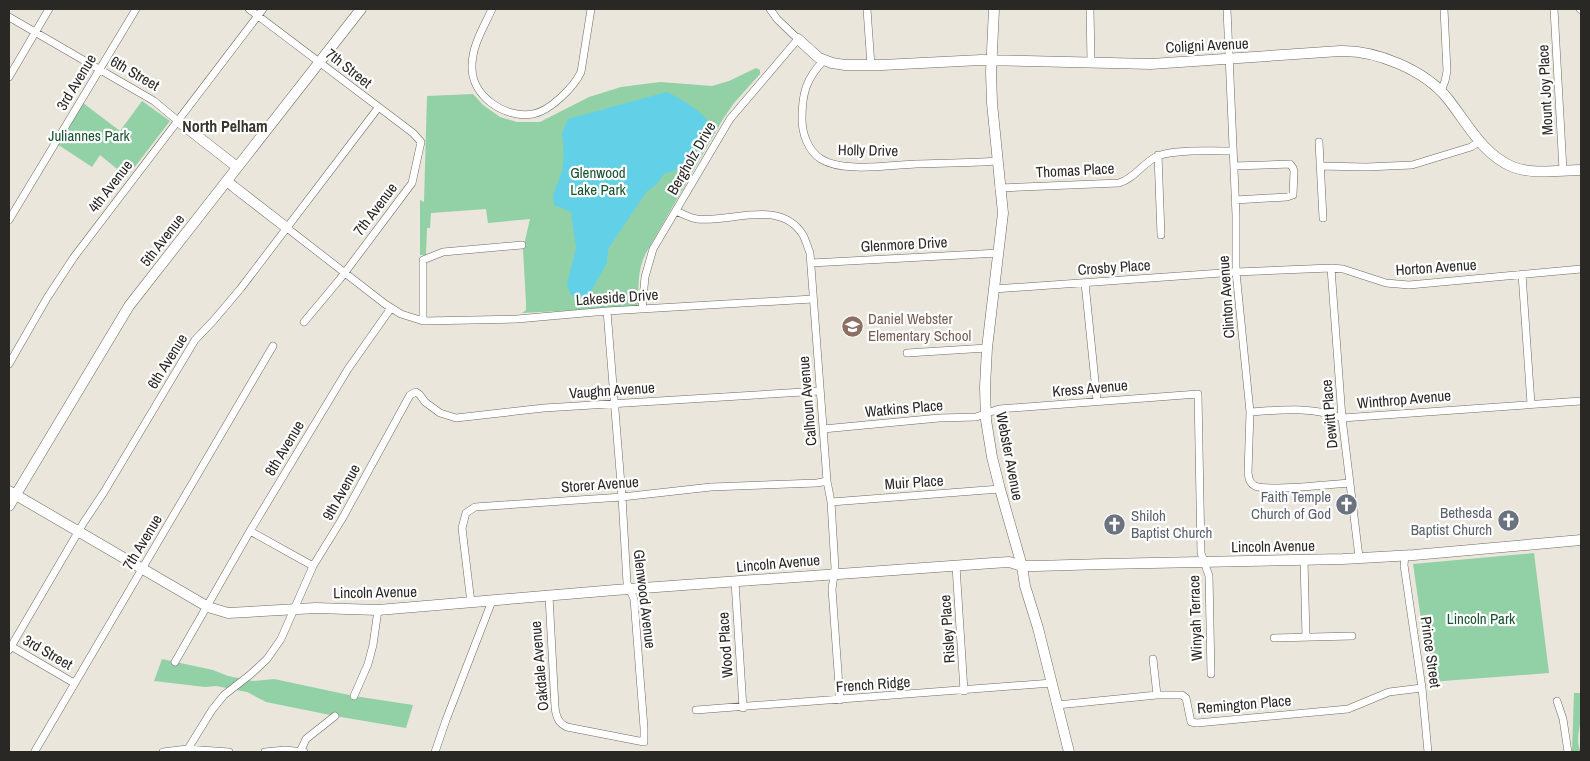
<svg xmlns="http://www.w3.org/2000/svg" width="1590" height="761" font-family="'Archivo Narrow',sans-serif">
	<rect width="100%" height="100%" fill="#eae6dc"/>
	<path fill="#92d0a6" d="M756,68L760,70V74L734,103L723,119L646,253C637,270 639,285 638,304L635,307L522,313L526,310V303L523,249L530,219L488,223L486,209L431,213L430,228H427L426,255H420V200L424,202L427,96L473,94L483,105L500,117L517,122H540L589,97L621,87L660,82L712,86L729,81Z
		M142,101L170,121L127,177L100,155L92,167L57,144L83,103L120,131Z
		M1534,553L1549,673L1430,682L1413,564Z
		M162,659L213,670L228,676L253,681L274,679L354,696L413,705L406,728L335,716L266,702L247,692L216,686L205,687L154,681Z
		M1574,693H1581C1581,701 1582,709 1581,717C1580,729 1575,741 1581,752H1572Z"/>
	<path fill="#62d1e8" d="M667,92C677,97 706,113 709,124C710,129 705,134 703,139C699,146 697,149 691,154L692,161L676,170L664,174L656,185L647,191L608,249L607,263L590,293L577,298L570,294L567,284L576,248L571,212L554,205L553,195L562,172L564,155L562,133L568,119Z"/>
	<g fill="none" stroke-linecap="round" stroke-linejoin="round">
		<defs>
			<path id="street" d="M249,9L413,133L421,142L412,183L340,279L304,322
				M492,9C484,27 472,45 472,66C471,96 505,119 533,114C550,111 574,87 581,72L591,9
				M867,9L871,66
				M1090,9L1091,62
				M1227,9L1236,215V272L1250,412L1248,473C1249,478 1249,483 1255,486C1268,492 1332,484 1350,483
				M1554,9L1563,170
				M1580,9L1581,10
				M9,17L154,101L178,121
				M824,60C806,79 802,93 802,119C802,133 808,151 821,159C843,173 890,165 916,164C943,163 970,163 997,161
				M9,77L49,9
				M1441,91L1445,81L1447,71L1444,9
				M1319,142L1323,218
				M1158,155L1161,235
				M1234,166L1290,164L1293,168L1294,171L1293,195L1287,197L1235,200
				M1320,166L1366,167L1412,165L1471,147L1480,141
				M999,188L1119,183C1135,178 1142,164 1156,157C1170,149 1215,151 1233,151
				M676,211C683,214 690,218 697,219C731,223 780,198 803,235C806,241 808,248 810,253L827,481L831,502L835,568L832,589L840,700
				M9,220L136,9
				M287,228L385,304L401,314L423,321L517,319L607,311L813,299
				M811,263L999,253
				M1331,268L1342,418L1359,557
				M1522,274L1531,404
				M1085,283L1097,401
				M994,289L1236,272L1331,268L1343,269L1386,283L1409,285L1581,269
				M642,309L645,277L653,249L730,119L798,39L777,19L770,9
				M423,321V260L443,252L522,245
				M907,353L987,348
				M9,364L47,298L74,257L263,9
				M1250,412C1281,410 1312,406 1342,418L1581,401
				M823,429L939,418L976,417L999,409L1198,394L1201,553L1209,576L1211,674
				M831,502L1000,489
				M250,531L313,566
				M1405,555L1404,565L1422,688L1428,752
				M1304,560L1306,637
				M956,566L964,691
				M735,582L743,708
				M549,596L555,707C556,716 558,723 567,727L644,742V728L634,599L627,583L622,497L607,311
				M471,603L462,528L466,513L475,507L622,497L711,487L817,483L827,481
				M1274,638L1352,636
				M9,645L74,683
				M9,650L84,522L104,492L195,340L214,320L241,288L378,108
				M1153,659L1157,695
				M175,662L250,531L348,369L391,308
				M354,696L368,664L373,645L378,610
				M1557,701L1563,719L1568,752
				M1057,705L1157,695H1182L1186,698L1191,722L1197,723L1348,709L1389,692L1422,688
				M696,710L1052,683
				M35,751L273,346
				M163,752L187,749L229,752
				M186,752L212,710L224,695L251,674L267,659L281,639L313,566L342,519L410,395L416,392L420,395L425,402L440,413L456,418L544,408L820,391
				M265,752L285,750L304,752
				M300,752L306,739L335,716
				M435,752L446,720L492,601"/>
			<path id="secondary" d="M994,9L991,72L992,103L1003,213L987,348L985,387L986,420L992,457L1000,489L1022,566L1025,586L1038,628L1069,752
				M798,39L819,58L832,63L845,65H882L981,60L1151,64L1340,51C1376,50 1425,70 1448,99C1467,123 1483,155 1513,167C1534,175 1560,170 1581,170
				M178,121L237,167
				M227,181L234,187L287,228
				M9,506L129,306L361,9"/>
			<path id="primary" d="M9,491L208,607L228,613L316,608L378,610L615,590L993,563L1009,562L1022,566H1036L1104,564L1343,559L1414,555L1581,540"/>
		</defs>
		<use href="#street" stroke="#6d6a61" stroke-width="8"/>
		<use href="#secondary" stroke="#6d6a61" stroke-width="11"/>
		<use href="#primary" stroke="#6d6a61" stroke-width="11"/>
		<use href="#street" stroke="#fff" stroke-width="7"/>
		<use href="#secondary" stroke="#fff" stroke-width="10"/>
		<use href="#primary" stroke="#fff" stroke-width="10"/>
	</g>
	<defs>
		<symbol id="school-disc" viewBox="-11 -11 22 22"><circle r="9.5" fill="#8d6e63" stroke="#fff"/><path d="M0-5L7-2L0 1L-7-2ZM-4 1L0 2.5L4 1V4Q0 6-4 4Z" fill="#fff"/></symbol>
		<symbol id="church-disc" viewBox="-11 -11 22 22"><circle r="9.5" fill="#6b7280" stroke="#fff"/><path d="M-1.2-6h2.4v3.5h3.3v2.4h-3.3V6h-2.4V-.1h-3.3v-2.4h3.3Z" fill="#fff"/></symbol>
	</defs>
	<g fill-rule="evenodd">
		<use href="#school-disc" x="840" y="314" width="25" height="25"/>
		<use href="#church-disc" x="1334" y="492" width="25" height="25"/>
		<use href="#church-disc" x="1496" y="508" width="25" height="25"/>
		<use href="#church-disc" x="1102" y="512" width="25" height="25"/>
	</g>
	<g text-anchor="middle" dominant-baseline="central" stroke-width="4.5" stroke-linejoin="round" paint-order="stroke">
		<g font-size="15" fill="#2a2824" stroke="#fff">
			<text transform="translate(1207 45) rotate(-3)">Coligni Avenue</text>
			<text transform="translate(349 68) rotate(38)">7th Street</text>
			<text transform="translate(135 73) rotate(30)">6th Street</text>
			<text transform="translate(76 82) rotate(-59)">3rd Avenue</text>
			<text transform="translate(1545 90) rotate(-93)">Mount Joy Place</text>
			<text transform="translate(868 150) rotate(1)">Holly Drive</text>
			<text transform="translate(691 158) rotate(-60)">Bergholz Drive</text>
			<text transform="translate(1075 170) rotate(-3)">Thomas Place</text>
			<text transform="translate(110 186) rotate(-52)">4th Avenue</text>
			<text transform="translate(375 209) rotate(-53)">7th Avenue</text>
			<text transform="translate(162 240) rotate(-52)">5th Avenue</text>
			<text transform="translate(904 244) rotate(-3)">Glenmore Drive</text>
			<text transform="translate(1114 267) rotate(-4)">Crosby Place</text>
			<text transform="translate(1436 267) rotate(-4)">Horton Avenue</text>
			<text transform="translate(617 297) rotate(-4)">Lakeside Drive</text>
			<text transform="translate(1226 297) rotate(-94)">Clinton Avenue</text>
			<text transform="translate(167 361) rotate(-58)">6th Avenue</text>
			<text transform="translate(1090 388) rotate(-5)">Kress Avenue</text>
			<text transform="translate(612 390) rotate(-4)">Vaughn Avenue</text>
			<text transform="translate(1404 399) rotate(-5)">Winthrop Avenue</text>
			<text transform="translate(807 401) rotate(-95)">Calhoun Avenue</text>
			<text transform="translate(904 408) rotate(-5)">Watkins Place</text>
			<text transform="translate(1329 414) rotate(-95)">Dewitt Place</text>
			<text transform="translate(284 448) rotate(-59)">8th Avenue</text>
			<text transform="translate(1010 456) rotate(79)">Webster Avenue</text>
			<text transform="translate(914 482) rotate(-4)">Muir Place</text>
			<text transform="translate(600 484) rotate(-4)">Storer Avenue</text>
			<text transform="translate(341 492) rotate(-61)">9th Avenue</text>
			<text transform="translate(142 542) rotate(-59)">7th Avenue</text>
			<text transform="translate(1273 546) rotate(-1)">Lincoln Avenue</text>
			<text transform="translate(778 563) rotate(-5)">Lincoln Avenue</text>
			<text transform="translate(375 592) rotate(-1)">Lincoln Avenue</text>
			<text transform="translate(645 599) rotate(83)">Glenwood Avenue</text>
			<text transform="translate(1195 618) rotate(-92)">Winyah Terrace</text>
			<text transform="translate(947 629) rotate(-94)">Risley Place</text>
			<text transform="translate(725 645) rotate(-94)">Wood Place</text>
			<text transform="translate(48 652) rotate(30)">3rd Street</text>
			<text transform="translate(1431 652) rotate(82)">Prince Street</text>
			<text transform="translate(539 666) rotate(-95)">Oakdale Avenue</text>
			<text transform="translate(873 684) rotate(-4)">French Ridge</text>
			<text transform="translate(1244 704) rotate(-5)">Remington Place</text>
		</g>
		<g font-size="15" fill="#195231" stroke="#fff">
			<text x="89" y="135">Juliannes Park</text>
			<text x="598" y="172">Glenwood<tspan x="598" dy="17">Lake Park</tspan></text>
			<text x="1481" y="618">Lincoln Park</text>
		</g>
		<g font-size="15" fill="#785e54" stroke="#fff" text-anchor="start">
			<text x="868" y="318">Daniel Webster<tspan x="868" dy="17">Elementary School</tspan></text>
		</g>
		<g font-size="15" fill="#5b616d" stroke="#fff" text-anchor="end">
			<text x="1331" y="496">Faith Temple<tspan x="1331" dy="17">Church of God</tspan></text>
			<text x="1492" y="512">Bethesda<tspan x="1492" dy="17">Baptist Church</tspan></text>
			<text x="1131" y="515" text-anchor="start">Shiloh<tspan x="1131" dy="17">Baptist Church</tspan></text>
		</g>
		<g font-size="16" font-weight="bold" fill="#39362e" stroke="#fff">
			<text x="225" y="126">North Pelham</text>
		</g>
	</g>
	<rect width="1590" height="761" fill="none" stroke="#2a2824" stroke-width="20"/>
</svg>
